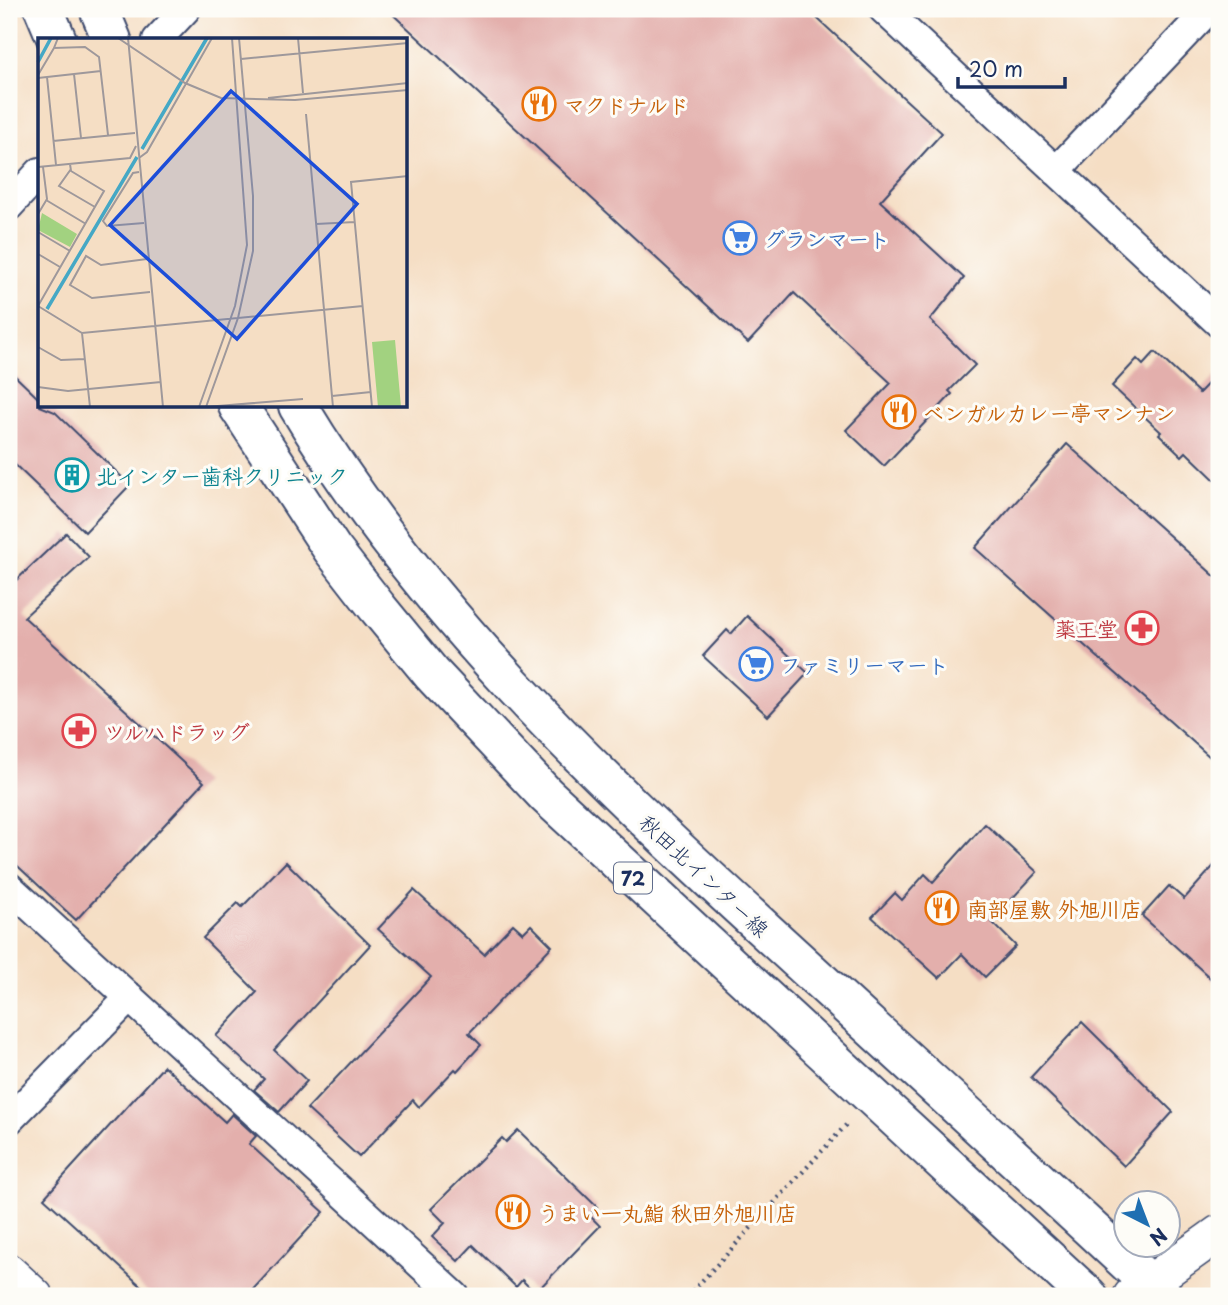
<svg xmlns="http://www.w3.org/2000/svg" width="1228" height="1305" font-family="'Playpen Sans','Klee One',sans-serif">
	<rect width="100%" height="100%" fill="#fdfcf7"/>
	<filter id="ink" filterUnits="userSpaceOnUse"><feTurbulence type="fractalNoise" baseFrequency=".0143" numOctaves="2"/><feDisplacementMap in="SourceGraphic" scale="14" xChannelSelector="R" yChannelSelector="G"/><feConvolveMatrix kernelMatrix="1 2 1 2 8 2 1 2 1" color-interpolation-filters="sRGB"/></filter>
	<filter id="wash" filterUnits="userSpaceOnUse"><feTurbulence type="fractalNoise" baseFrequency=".00686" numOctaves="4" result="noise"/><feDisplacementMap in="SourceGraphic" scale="28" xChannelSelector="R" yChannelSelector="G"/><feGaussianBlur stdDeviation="1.57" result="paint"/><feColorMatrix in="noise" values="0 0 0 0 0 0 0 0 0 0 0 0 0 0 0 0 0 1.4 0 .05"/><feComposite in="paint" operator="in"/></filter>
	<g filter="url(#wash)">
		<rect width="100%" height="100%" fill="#f5dec4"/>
		<g id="blocks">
			<path fill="#e3afac" d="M387,9H807L942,133L880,201L964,278L930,320L975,365L949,391L952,394L884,466L846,430L891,383L794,293L748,343Z
				M1155,352L1199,393L1219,372V484L1186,452L1182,456L1159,434L1161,432L1112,386L1137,359L1143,365Z
				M9,370L40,400V406L55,412L130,485L85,532L9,459Z
				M1067,444L1219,580V765L975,548Z
				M66,533L89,557L24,617L204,782L76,920L9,858V587Z
				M747,616L808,673L768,716L703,656L727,630L731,634Z
				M985,824L1037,872L991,921L1016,946L985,977L962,954L939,978L872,917L895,893L902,900L925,874L933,882Z
				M1219,860V986L1142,916L1169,886L1184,899Z
				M286,862L370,945L274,1050L307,1081L279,1112L254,1090L264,1079L216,1036L257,992L203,938L238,903L242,907Z
				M414,890L484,954L513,924L523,933L531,925L552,946L469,1033L481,1045L457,1071L455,1069L419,1107L413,1100L359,1157L307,1109L431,977L378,929Z
				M1082,1022L1173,1112L1124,1166L1031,1077Z
				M164,1066L225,1122L232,1114L256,1136L249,1144L324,1212L247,1296H152L44,1198Z
				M518,1130L597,1207L589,1215L600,1226L535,1293L522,1280L516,1287L473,1245L458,1261L432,1237L445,1223L431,1209L502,1138L506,1142Z"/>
		</g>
	</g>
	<g filter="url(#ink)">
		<use href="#blocks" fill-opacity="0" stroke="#3c496d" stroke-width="2"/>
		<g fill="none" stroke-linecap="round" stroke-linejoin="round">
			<defs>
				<path id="minor" d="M883,9L1219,323
					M157,40L186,9
					M1056,171L1209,9
					M9,206L40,172
					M9,887L455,1296
					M9,1120L130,997"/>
				<path id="tertiary" d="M9,1272L35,1296
					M1131,1296L1219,1233"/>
				<path id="primary" d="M44,9L57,40
					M99,9L112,40
					M238,406L332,549L377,607L432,674L546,795L1088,1296
					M298,406C420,609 593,773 767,932C899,1053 1032,1173 1163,1296"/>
			</defs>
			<use href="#minor" stroke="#3c496d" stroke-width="32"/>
			<use href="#tertiary" stroke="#3c496d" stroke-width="38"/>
			<use href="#primary" stroke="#3c496d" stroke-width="42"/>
			<path stroke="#3c496d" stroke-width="4.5" stroke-dasharray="2 5" stroke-linecap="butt" d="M688,1296L847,1124"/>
			<use href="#minor" stroke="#fff" stroke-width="28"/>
			<use href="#tertiary" stroke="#fff" stroke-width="35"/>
			<use href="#primary" stroke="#fff" stroke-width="38"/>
		</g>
	</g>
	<defs>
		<symbol id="restaurant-ring" viewBox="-11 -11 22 22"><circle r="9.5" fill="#fdfcf7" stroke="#e8710a" stroke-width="1.5"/><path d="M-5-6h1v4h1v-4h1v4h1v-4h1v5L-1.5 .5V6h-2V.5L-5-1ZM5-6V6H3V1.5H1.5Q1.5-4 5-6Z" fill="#e8710a"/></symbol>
		<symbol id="supermarket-ring" viewBox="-11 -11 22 22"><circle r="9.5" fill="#fdfcf7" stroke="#3f7fe0" stroke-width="1.5"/><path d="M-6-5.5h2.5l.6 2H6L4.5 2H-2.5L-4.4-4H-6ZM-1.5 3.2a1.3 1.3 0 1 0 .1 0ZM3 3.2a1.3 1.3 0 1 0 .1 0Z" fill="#3f7fe0"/></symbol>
		<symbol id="building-ring" viewBox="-11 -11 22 22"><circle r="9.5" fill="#fdfcf7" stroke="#0f9aa8" stroke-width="1.5"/><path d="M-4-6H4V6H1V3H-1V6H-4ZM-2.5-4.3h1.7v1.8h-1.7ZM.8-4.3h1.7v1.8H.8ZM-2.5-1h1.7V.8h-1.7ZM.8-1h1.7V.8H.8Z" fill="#0f9aa8"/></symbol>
		<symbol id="pharmacy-ring" viewBox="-11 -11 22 22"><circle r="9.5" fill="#fdfcf7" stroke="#e0444e" stroke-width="1.5"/><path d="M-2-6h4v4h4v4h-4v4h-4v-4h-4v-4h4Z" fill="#e0444e"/></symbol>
	</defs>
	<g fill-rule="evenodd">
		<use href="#restaurant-ring" x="520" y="85" width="38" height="38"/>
		<use href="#supermarket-ring" x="721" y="219" width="38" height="38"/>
		<use href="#restaurant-ring" x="880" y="393" width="38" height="38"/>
		<use href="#building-ring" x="53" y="456" width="38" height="38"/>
		<use href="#pharmacy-ring" x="1123" y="609" width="38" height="38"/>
		<use href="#supermarket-ring" x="737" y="645" width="38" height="38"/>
		<use href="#pharmacy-ring" x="60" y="712" width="38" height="38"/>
		<use href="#restaurant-ring" x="923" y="889" width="38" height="38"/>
		<use href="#restaurant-ring" x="494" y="1193" width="38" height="38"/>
	</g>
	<g text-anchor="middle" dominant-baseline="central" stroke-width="6" stroke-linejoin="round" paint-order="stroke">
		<rect fill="#fdfcf7" stroke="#5f6c8c" stroke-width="2" x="614" y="862.5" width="38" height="31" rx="5"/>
		<g font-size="19" font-weight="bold" fill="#1b2f5e">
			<text x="633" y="878">72</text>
		</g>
		<g font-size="21" font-weight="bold" fill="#c56008" stroke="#fdfcf7" text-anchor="start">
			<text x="564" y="104">マクドナルド</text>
			<text x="923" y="412">ベンガルカレー亭マンナン</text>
			<text x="967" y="908">南部屋敷 外旭川店</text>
			<text x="538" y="1212">うまい一丸鮨 秋田外旭川店</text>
		</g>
		<g font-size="21" font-weight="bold" fill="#366cbe" stroke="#fdfcf7" text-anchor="start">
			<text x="764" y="238">グランマート</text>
			<text x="780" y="664">ファミリーマート</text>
		</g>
		<g font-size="21" font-weight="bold" fill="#0d838f" stroke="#fdfcf7" text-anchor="start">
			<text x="96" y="475">北インター歯科クリニック</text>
		</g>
		<g font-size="21" font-weight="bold" fill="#be3a42" stroke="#fdfcf7" text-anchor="end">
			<text x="1118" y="628">薬王堂</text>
			<text x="104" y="731" text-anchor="start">ツルハドラッグ</text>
		</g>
		<g font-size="21" fill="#1b2f5e" stroke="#fdfcf7">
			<text transform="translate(705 875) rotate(43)">秋田北インター線</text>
		</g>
	</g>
	<g transform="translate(38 38)">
		<rect width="369" height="369" fill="#f5dec4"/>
		<path d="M4,175L39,196L32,209L0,192ZM357,302L363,369H340L334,304Z" fill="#a2d280"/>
		<path fill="none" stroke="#45a8c5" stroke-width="3.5" d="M0,24L13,0M104,111L169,0M9,271L99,119"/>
		<path fill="none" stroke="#9e989b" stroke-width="2" d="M20,0L16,10L47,9L61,19L70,97M80,0L147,45L183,60L257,62L370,52M90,0L125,369M260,0L265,55M203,21L370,5M36,36L43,100M0,37L16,10M9,39L18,127M0,40L63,33M230,60L370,45M268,76L295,369M15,103L97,95M101,120L109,114L174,0M0,129L92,120L98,108M33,131L21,148L57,169M101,134L95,135L65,183L69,188L106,185M8,162L48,186M0,176L9,161L5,129M278,186L317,184M0,194L32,213M0,216L22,229M109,221L63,227L48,218L32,247L54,260L112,254M0,268L44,295L325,268M0,268L66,153L33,133L32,126M44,295L52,369M0,309L23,322L47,321M0,349L30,353L123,344M294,358L333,354M161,369L197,268L209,207L194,0M168,369L265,361M168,369L200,280L215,213V158L201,0M334,369L313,144L370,138"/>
		<path fill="#1d4ed8" fill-opacity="0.15" stroke="#1d4ed8" stroke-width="3.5" d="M193,53L319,166L199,301L72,187Z"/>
		<rect width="369" height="369" fill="none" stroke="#1b2f5e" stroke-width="3.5"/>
	</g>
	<rect width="1228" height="1305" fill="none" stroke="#fdfcf7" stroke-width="35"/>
	<g transform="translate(1147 1224) rotate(138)"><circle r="33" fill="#fdfcf7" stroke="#a3aaba" stroke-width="2"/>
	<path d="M0-5L12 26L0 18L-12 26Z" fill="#1f6fb2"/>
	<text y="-10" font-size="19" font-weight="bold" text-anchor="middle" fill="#1b2f5e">N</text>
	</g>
	<path d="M958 77v10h107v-10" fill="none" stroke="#1b2f5e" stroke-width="3.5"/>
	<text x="969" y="77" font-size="21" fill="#1b2f5e" stroke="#fdfcf7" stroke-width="5" paint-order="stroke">20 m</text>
</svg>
